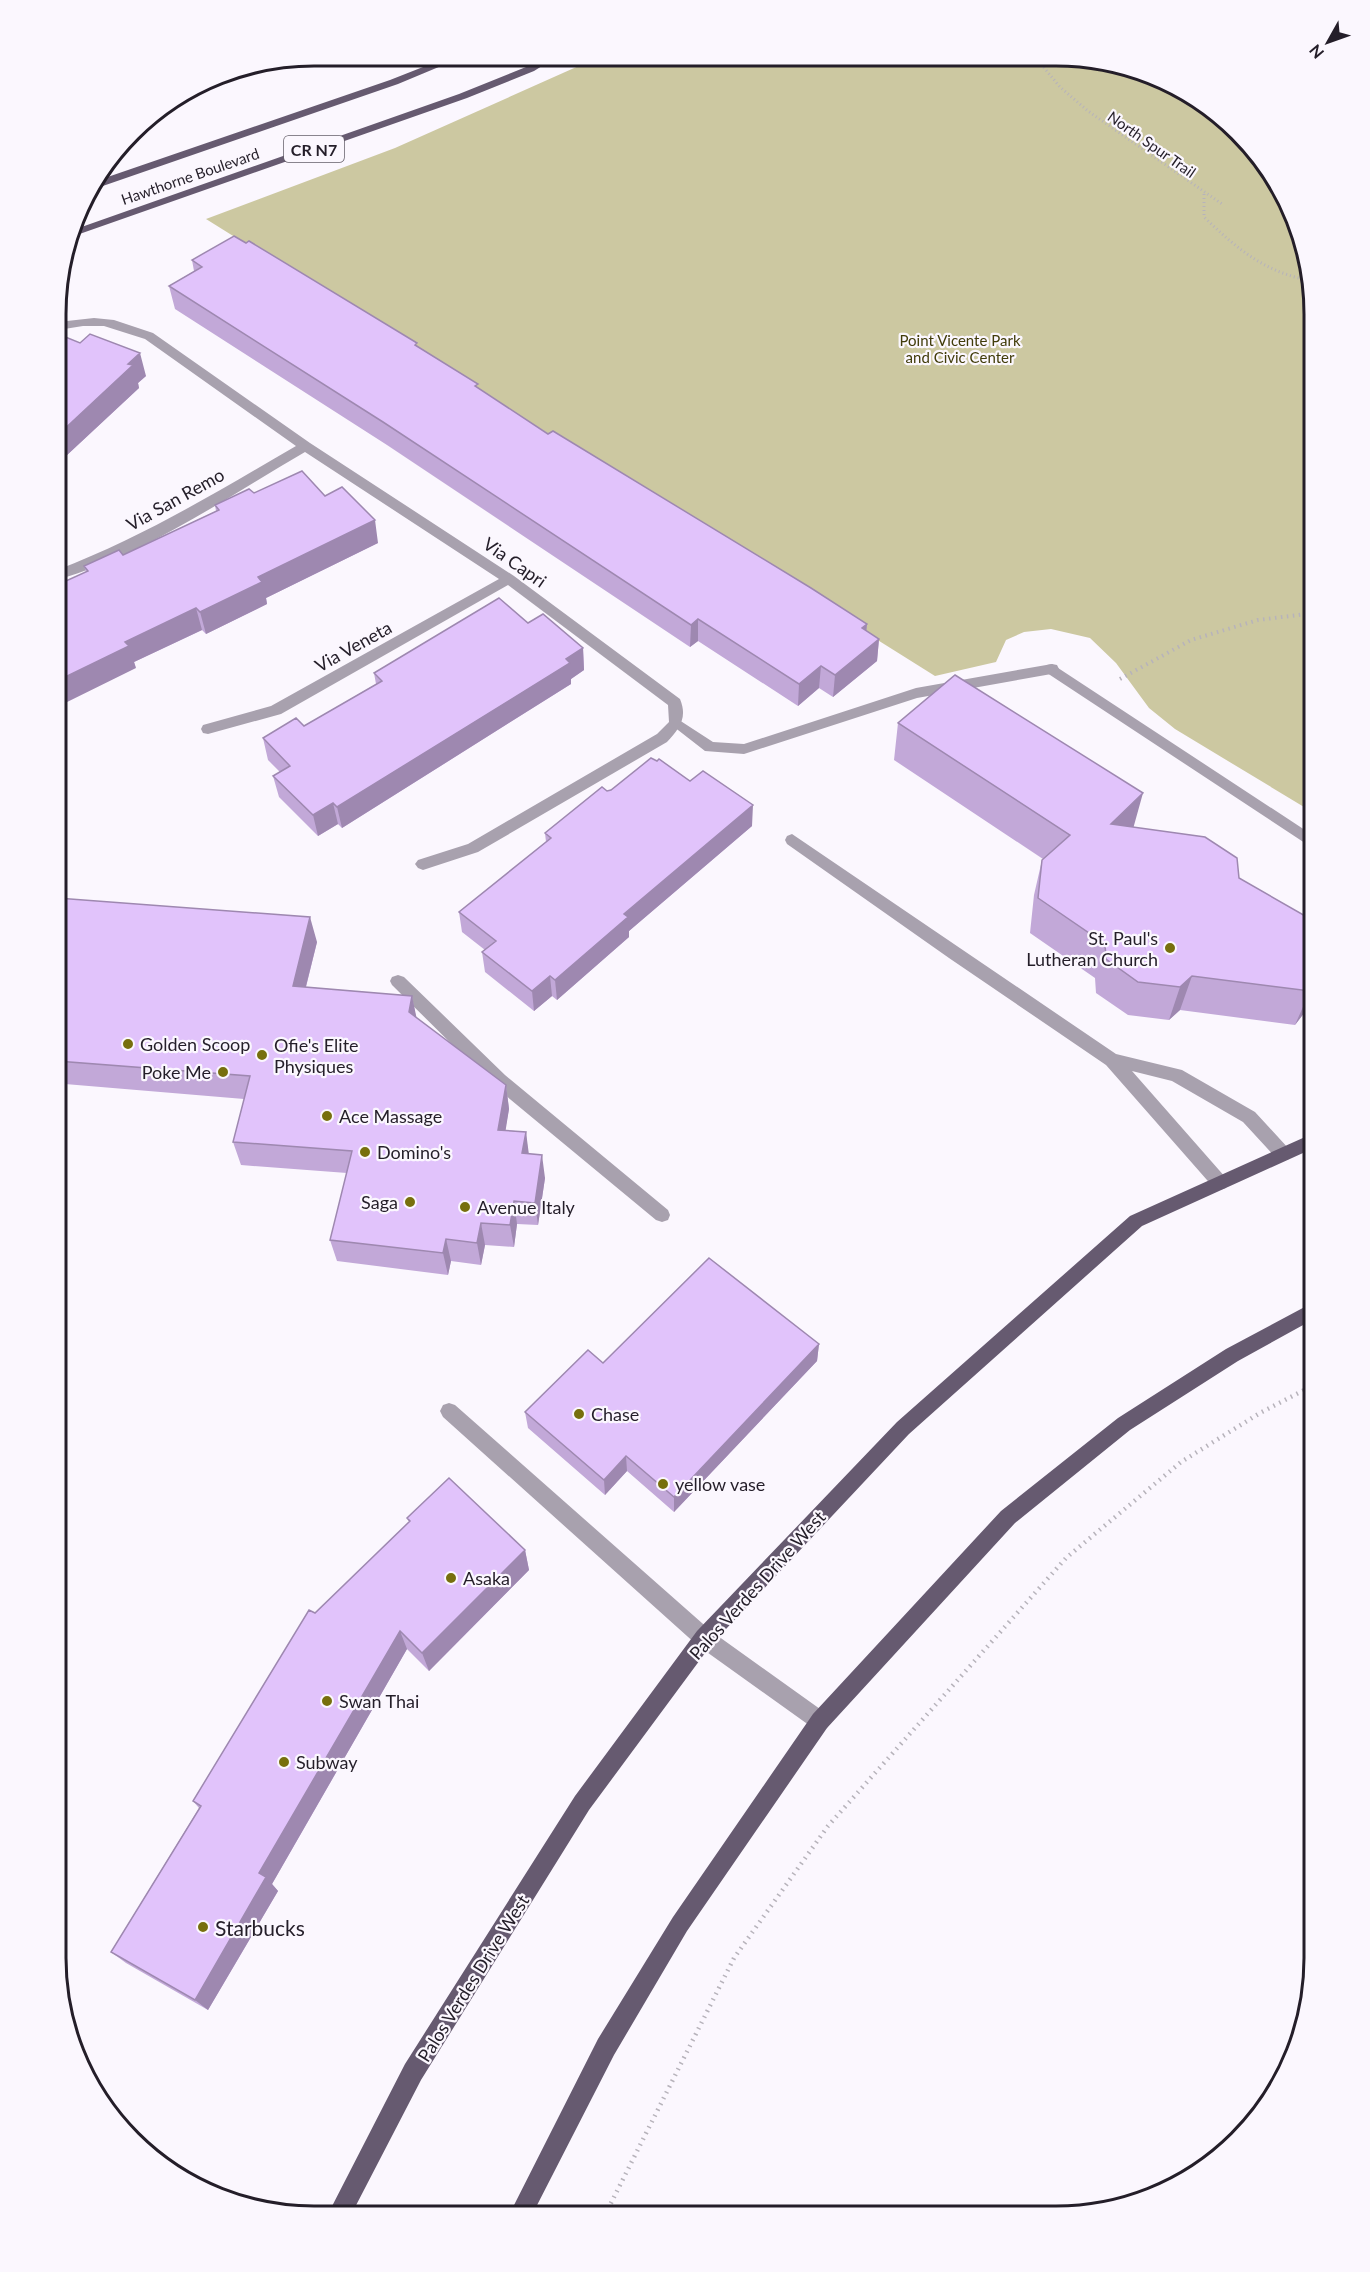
<svg xmlns="http://www.w3.org/2000/svg" width="1370" height="2272" font-family="Lato,sans-serif">
	<rect width="100%" height="100%" fill="#fbf7fe"/>
	<path fill="#ccc8a1" d="M601,56L1090,58L1155,75L1214,109L1261,157L1295,215L1314,314V813L1175,729L1149,708L1116,663L1090,638L1051,629L1024,632L1006,640L996,662L935,676L206,219L395,148Z"/>
	<g fill="none" stroke-linecap="round" stroke-linejoin="round">
		<path stroke="#b7b3bb" stroke-width="3" stroke-dasharray="1 3" stroke-linecap="butt" d="M1036,58L1060,87L1088,111L1222,204
			M1204,194V217C1235,247 1264,272 1308,280"/>
		<path stroke="#b7b3bb" stroke-width="4" stroke-dasharray="1.5 4.5" stroke-linecap="butt" d="M1120,679L1191,640L1258,620L1314,613"/>
		<path stroke="#b7b3bb" stroke-width="4.5" stroke-dasharray="1.5 5" stroke-linecap="butt" d="M605,2215L734,1958L828,1826L1066,1558L1181,1462L1260,1413L1314,1385"/>
		<path fill="#a8a1ae" fill-rule="evenodd" d="M1052,664L1057,665L1059,669L1057,673L917,698L744,754L705,751L669,723L676,718L713,742L744,744L916,688Z
			M792,834L1116,1054L1182,1070L1255,1112L1289,1149L1291,1154L1289,1159L1283,1161L1277,1159L1243,1122L1172,1081L1132,1071L1226,1178L1228,1183L1226,1188L1220,1190L1214,1188L1106,1065L949,958L787,844L785,840L787,836Z
			M398,975L404,977L505,1075L668,1210L670,1215L668,1220L662,1222L656,1220L493,1085L392,985L390,981L392,977Z
			M449,1403L455,1405L711,1631L827,1714L830,1721L827,1728L820,1731L813,1728L697,1645L443,1417L440,1411L443,1405Z"/>
		<path fill="#a8a1ae" fill-rule="evenodd" d="M94,318L114,320L153,333L310,443L514,576L680,699C688,718 679,729 667,742L478,852L423,870L418,868L415,864L418,860L468,844L657,734L669,722L668,705L508,585L281,714L208,734L203,733L201,729L203,725L271,706L499,579L305,452C226,498 146,554 57,580V570C143,537 217,492 296,446L145,339L104,326H83L58,330V322Z
			M1052,664L1314,836V849L1047,673L1045,669L1047,665Z"/>
		<path fill="#665a70" fill-rule="evenodd" d="M451,56H465L398,84L97,188L90,189L96,181L390,80Z
			M545,56H558L534,71L467,98L71,237L73,230L459,94L526,67Z
			M1314,1133V1148L1142,1226L909,1434L711,1645L589,1810L421,2080L351,2215L328,2214L405,2064L575,1796L697,1631L897,1422L1130,1216Z
			M1314,1302V1319L1238,1361L1130,1430L1015,1523L827,1728L687,1931L614,2055L532,2215H509L598,2039L673,1917L813,1714L1001,1511L1118,1418L1226,1349Z"/>
	</g>
	<path fill="#c2a8d8" d="M192,260L418,346L478,388L548,434L867,624L866,631L879,639L877,661L833,697L819,688L798,706L698,641L690,647L387,445L175,309L169,286L194,271Z
		M58,334L146,376L138,383L139,388L66,456L62,455L57,458Z
		M254,493L325,496L378,543L266,598L267,604L206,634L202,630L134,662L136,668L86,572L84,566L123,555L216,511L215,505Z
		M528,623L583,648L584,670L571,679V684L342,828L338,824L318,836L279,797L273,776L280,772L268,760L263,738L304,726L376,684L374,673Z
		M898,723L1133,827L1239,878L1314,921V1000L1295,1025L1180,1010L1169,1020L1128,1015L1096,993L1095,978L1030,933L1034,895L1042,860L1043,859L894,760Z
		M607,791L752,826L629,931V937L557,1000L552,996L534,1011L485,972L482,952L485,950L462,932L459,912L546,842L545,833Z
		M57,898L317,942L306,987L412,996L416,1018L506,1085L509,1109L505,1130L526,1132L528,1154L545,1178L538,1225L517,1224L514,1247L485,1245L481,1265L451,1261L448,1275L337,1261L330,1240L347,1173L241,1165L233,1142L244,1099L65,1084L62,1093H57Z
		M819,1344L817,1361L674,1512L627,1471L605,1495L528,1428L525,1412L603,1363Z
		M407,1518L525,1550L529,1570L429,1671L407,1649L272,1884L278,1891L208,2010L126,1963L111,1952L199,1808L193,1801L315,1613L409,1522Z"/>
	<path fill="#9e88b0" d="M140,353L146,376L138,383L139,388L66,456L59,434L128,364Z
		M57,442L62,455L57,458Z
		M375,520L378,543L266,598L267,604L206,634L200,612L258,577Z
		M196,608L202,630L134,662L136,668L57,707V681L125,642Z
		M698,619V641L690,647L691,625Z
		M867,624L865,646L862,628Z
		M879,639L877,661L833,697L835,675Z
		M583,648L584,670L571,679V684L342,828L337,807Z
		M821,666L819,688L798,706L799,684Z
		M1143,793L1133,829L1111,824Z
		M333,803L338,824L318,836L313,815Z
		M753,805L752,826L629,931V937L557,1000L555,980L624,914Z
		M310,917L317,942L300,1010L293,986Z
		M550,976L552,996L534,1011L532,991Z
		M1192,976L1180,1010L1169,1020L1180,987Z
		M1314,986V1000L1295,1025L1310,991Z
		M412,996L417,1020L409,1012Z
		M57,1068L65,1084L62,1093L57,1083Z
		M506,1085L509,1109L502,1153L498,1130Z
		M526,1132L529,1155L522,1153Z
		M542,1155L545,1178L538,1225L535,1203Z
		M514,1201L517,1224L514,1247L510,1225Z
		M481,1223L485,1245L481,1265L477,1243Z
		M446,1239L451,1261L448,1275L443,1253Z
		M819,1344L817,1361L674,1512V1497Z
		M626,1456L627,1471L605,1495L604,1480Z
		M525,1550L529,1570L429,1671L422,1653Z
		M400,1631L407,1649L272,1884L278,1891L208,2010L195,2000L259,1873Z"/>
	<path fill="#e1c3fb" stroke="#9e88b0" stroke-width="1.5" d="M234,236L246,243L249,241L417,343L415,345L478,384L475,386L548,434L553,431L811,588L867,624L862,628L879,639L835,675L821,666L799,684L698,619L691,625L383,422L169,286L202,267L192,260Z
		M58,334L80,343L90,334L140,353L128,364L133,365L59,434L57,433Z
		M302,471L325,496L342,487L375,520L258,577L262,582L200,612L196,608L125,642L129,646L57,681V585L88,571L84,566L119,550L123,555L219,510L215,505L249,489L254,493Z
		M499,598L528,623L543,614L583,648L566,659L570,663L337,807L333,803L313,815L273,776L290,766L263,738L296,718L304,726L382,681L374,673Z
		M955,675L1143,793L1111,824L1205,837L1237,858L1239,878L1314,921V986L1310,991L1192,976L1180,987L1138,982L1106,959L1105,944L1038,898L1042,860L1070,835L898,723Z
		M651,758L657,761L659,759L690,781L703,771L753,805L624,914L628,917L555,980L550,976L532,991L482,952L496,941L459,912L551,838L545,833L602,787L607,791L611,790Z
		M57,898L310,917L293,986L412,996L409,1012L506,1085L498,1130L526,1132L522,1153L542,1155L535,1203L514,1201L510,1225L481,1223L477,1243L446,1239L443,1253L330,1240L352,1151L233,1142L250,1076L57,1061Z
		M709,1258L819,1344L674,1497L626,1456L604,1480L525,1412L588,1350L603,1363Z
		M449,1478L525,1550L422,1653L400,1631L259,1873L266,1877L195,2000L111,1952L201,1806L193,1801L309,1610L315,1613L410,1521L407,1518Z"/>
	<g fill="#776f0d" stroke="#fbf7fe" stroke-width="2">
		<circle cx="1170" cy="948" r="6"/>
		<circle cx="128" cy="1044" r="6"/>
		<circle cx="262" cy="1055" r="6"/>
		<circle cx="223" cy="1072" r="6"/>
		<circle cx="327" cy="1116" r="6"/>
		<circle cx="365" cy="1152" r="6"/>
		<circle cx="410" cy="1202" r="6"/>
		<circle cx="465" cy="1207" r="6"/>
		<circle cx="579" cy="1414" r="6"/>
		<circle cx="663" cy="1484" r="6"/>
		<circle cx="451" cy="1578" r="6"/>
		<circle cx="327" cy="1701" r="6"/>
		<circle cx="284" cy="1762" r="6"/>
		<circle cx="203" cy="1927" r="6"/>
	</g>
	<g text-anchor="middle" dominant-baseline="central" stroke-width="4.5" stroke-linejoin="round" paint-order="stroke">
		<g font-size="15" fill="#241e29" stroke="#fbf7fe">
			<text transform="translate(1152 144) rotate(35)">North Spur Trail</text>
			<text transform="translate(190 176) rotate(-19)">Hawthorne Boulevard</text>
		</g>
		<g font-size="15" fill="#413c0a" stroke="#fbf7fe">
			<text x="960" y="340">Point Vicente Park<tspan x="960" dy="17">and Civic Center</tspan></text>
		</g>
		<rect fill="#fbf7fe" stroke="#645f69" stroke-width="1.5" x="284" y="136" width="60" height="26" rx="4.5"/>
		<g font-size="16" font-weight="bold" fill="#241e29">
			<text x="314" y="149">CR N7</text>
		</g>
		<g font-size="18" fill="#241e29" stroke="#fbf7fe">
			<text transform="translate(175 499) rotate(-29)">Via San Remo</text>
			<text transform="translate(515 562) rotate(35)">Via Capri</text>
			<text transform="translate(353 646) rotate(-29)">Via Veneta</text>
			<text transform="translate(757 1585) rotate(-48)">Palos Verdes Drive West</text>
			<text transform="translate(473 1978) rotate(-58)">Palos Verdes Drive West</text>
		</g>
		<g font-size="18" fill="#241e29" stroke="#fbf7fe" text-anchor="start">
			<text x="1158" y="938" text-anchor="end">St. Paul's<tspan x="1158" dy="21">Lutheran Church</tspan></text>
			<text x="140" y="1044">Golden Scoop</text>
			<text x="274" y="1045">Ofie's Elite<tspan x="274" dy="21">Physiques</tspan></text>
			<text x="211" y="1072" text-anchor="end">Poke Me</text>
			<text x="339" y="1116">Ace Massage</text>
			<text x="377" y="1152">Domino's</text>
			<text x="398" y="1202" text-anchor="end">Saga</text>
			<text x="477" y="1207">Avenue Italy</text>
			<text x="591" y="1414">Chase</text>
			<text x="675" y="1484">yellow vase</text>
			<text x="463" y="1578">Asaka</text>
			<text x="339" y="1701">Swan Thai</text>
			<text x="296" y="1762">Subway</text>
		</g>
		<g font-size="21" fill="#241e29" stroke="#fbf7fe" text-anchor="start">
			<text x="215" y="1927">Starbucks</text>
		</g>
	</g>
	<path d="M0 0H1370V2272H0ZM314 66H1056A248 248 0 0 1 1304 314V1958A248 248 0 0 1 1056 2206H314A248 248 0 0 1 66 1958V314A248 248 0 0 1 314 66Z" fill="#fbf7fe" fill-rule="evenodd"/>
	<path fill="none" stroke="#241e29" stroke-width="3" d="M314 66H1056A248 248 0 0 1 1304 314V1958A248 248 0 0 1 1056 2206H314A248 248 0 0 1 66 1958V314A248 248 0 0 1 314 66Z"/>
	<g transform="translate(1328 42) rotate(230)" stroke="#fbf7fe" stroke-width="4.5" paint-order="stroke">
	<path d="M0-4.5L10 22L0 15L-10 22Z" fill="#241e29"/>
	<text y="-9" font-size="16" font-weight="bold" text-anchor="middle" fill="#241e29">N</text>
	</g>
</svg>
